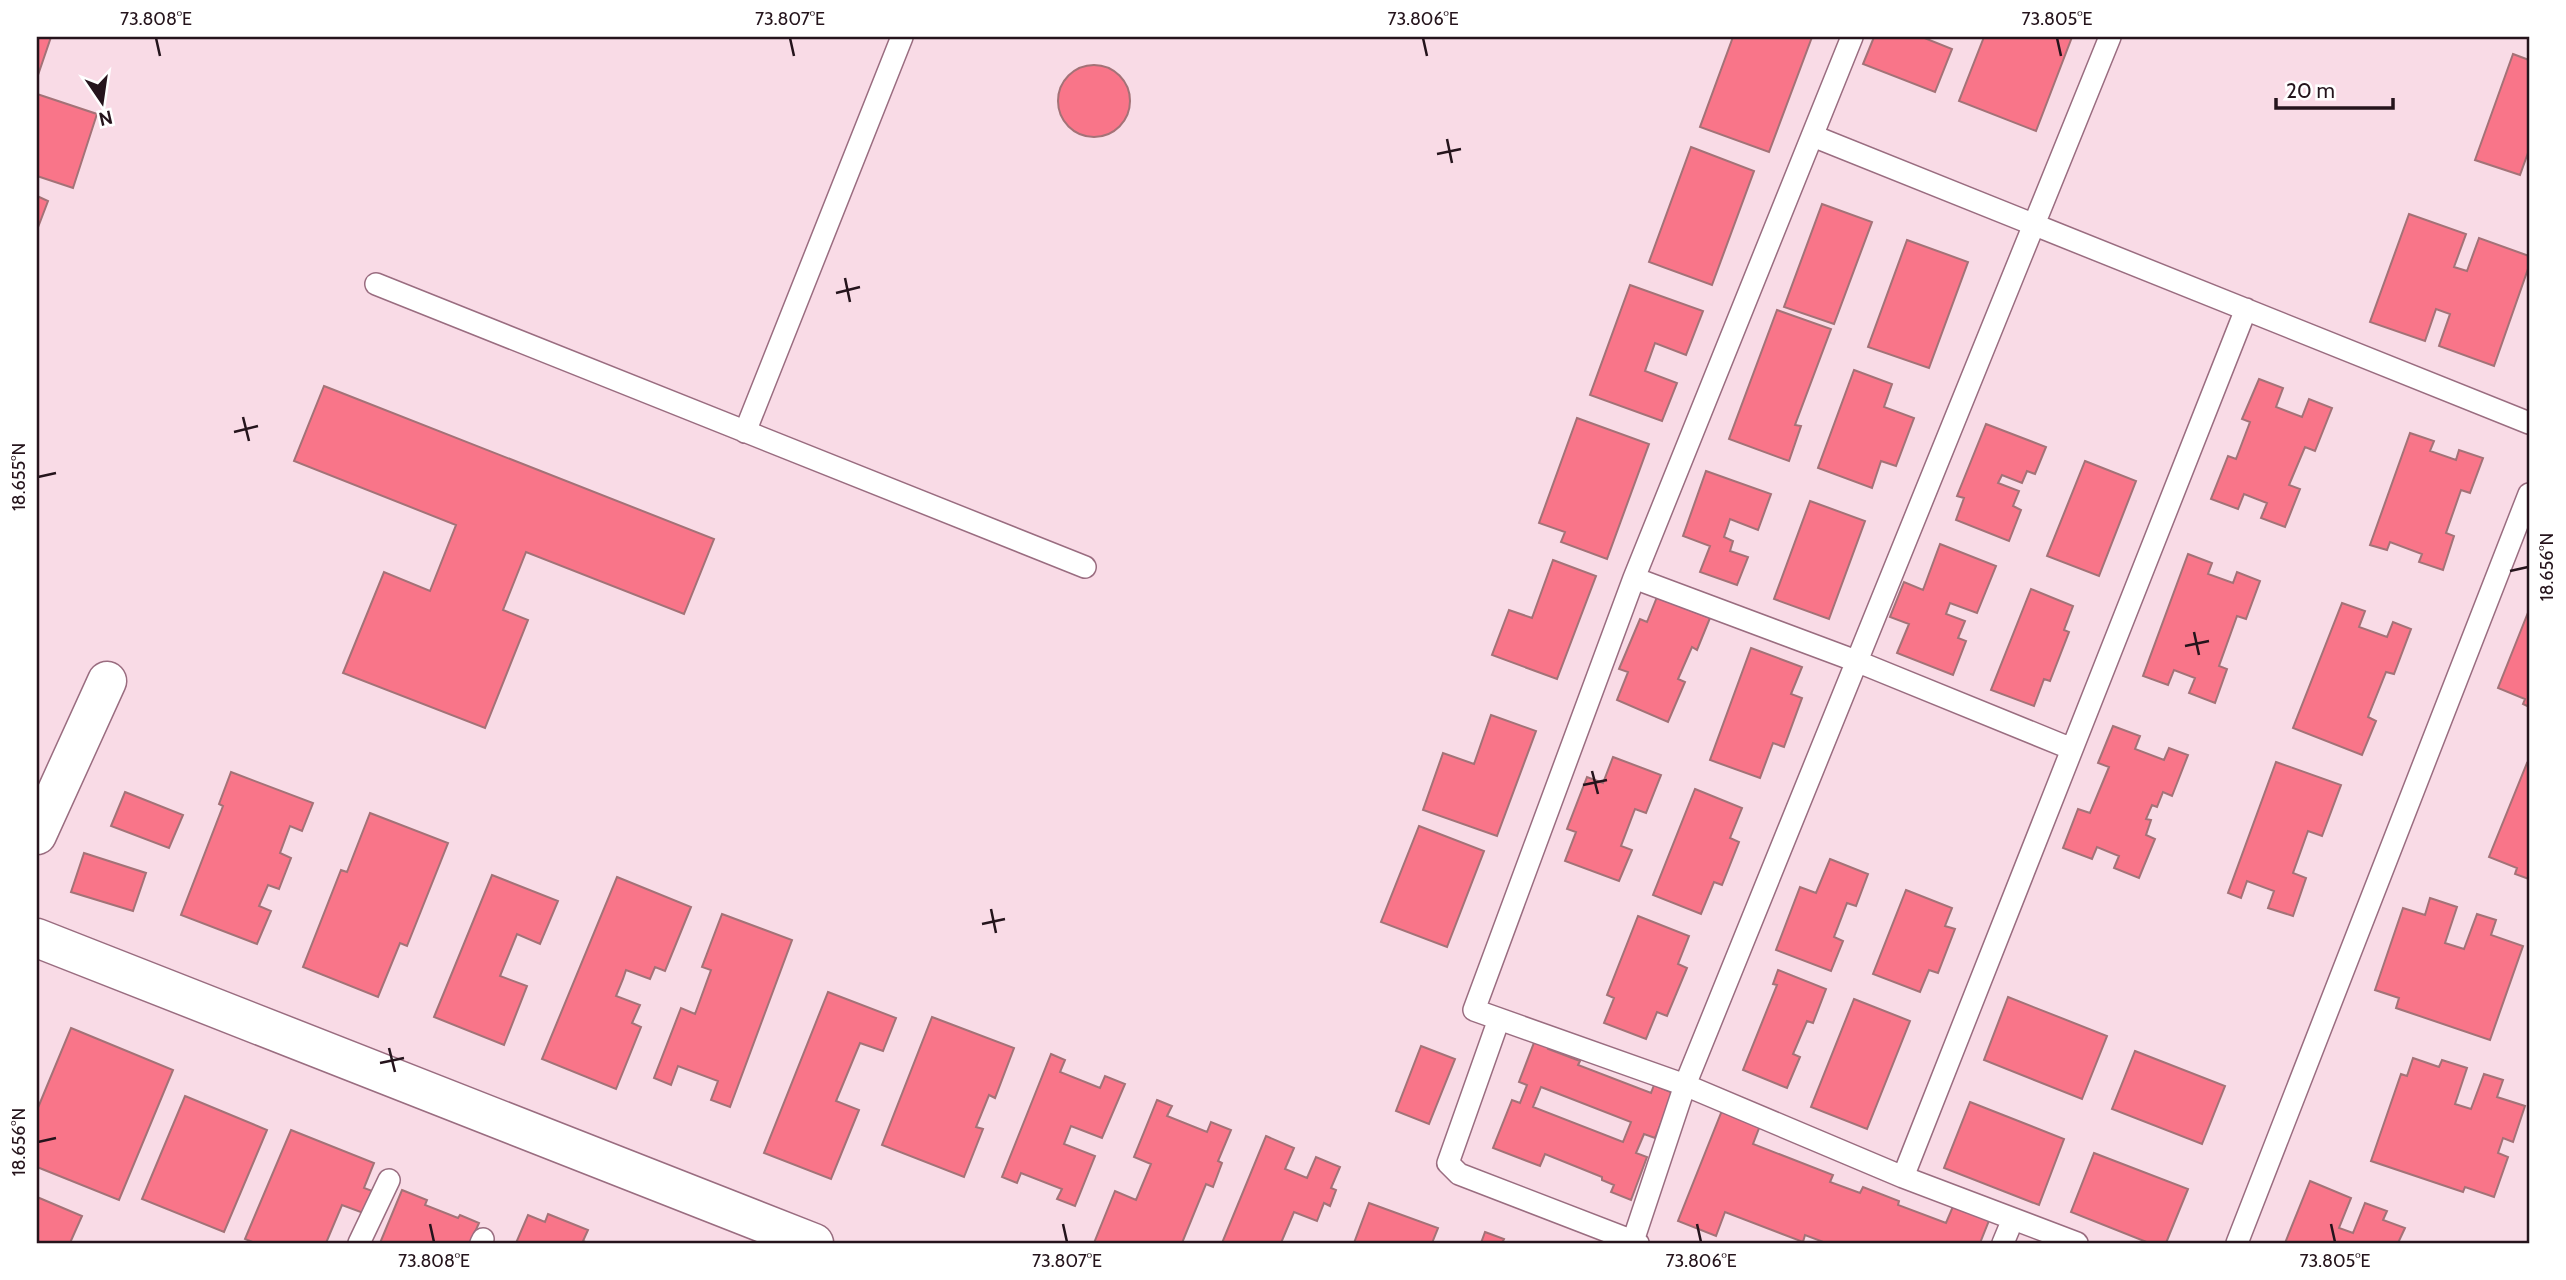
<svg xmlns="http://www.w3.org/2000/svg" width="2566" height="1280" font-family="Cabin,sans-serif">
	<rect width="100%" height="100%" fill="#f9dbe6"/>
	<path fill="#f97589" stroke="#a37277" stroke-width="2" fill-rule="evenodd" d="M37,37H51L37,78Z
		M1733,37H1812L1769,152L1700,127Z
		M1874,37H1922L1952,49L1935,92L1863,64Z
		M1984,37H2072L2036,131L1959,101Z
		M2513,54L2529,60V150L2520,175L2475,160Z
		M1058 101a36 36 0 1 1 72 0a36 36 0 1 1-72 0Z
		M37,94L97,114L73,188L37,176Z
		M1691,147L1754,171L1712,285L1649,262Z
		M37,196L48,201L37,230Z
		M1822,204L1872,222L1834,324L1784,307Z
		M2409,214L2466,234L2454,267L2467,271L2479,238L2529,256V266L2494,366L2439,346L2450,314L2436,309L2425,341L2370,322Z
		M1907,240L1968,262L1929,368L1868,347Z
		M1630,285L1703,311L1686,355L1655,343L1645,371L1677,383L1662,421L1590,395Z
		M1777,310L1831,329L1795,425L1801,426L1789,461L1729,439Z
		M1854,370L1892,384L1884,407L1914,418L1896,466L1881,461L1872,488L1818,468Z
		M2259,379L2283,388L2276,407L2302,417L2309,399L2332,408L2315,451L2305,447L2289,485L2300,489L2285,527L2261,518L2267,503L2244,494L2238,509L2211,499L2228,456L2236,459L2250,422L2242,419Z
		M324,386L714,539L684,614L526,552L503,610L528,620L485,728L343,673L384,572L430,591L456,525L294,461Z
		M1577,418L1649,444L1607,559L1561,542L1565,532L1539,523Z
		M1986,424L2046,447L2035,474L2027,471L2022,483L2002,475L1998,483L2019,491L2013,506L2021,510L2009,541L1956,520L1964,498L1957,496Z
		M2410,433L2434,441L2430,451L2456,460L2459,450L2483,458L2470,493L2461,490L2446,533L2454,536L2443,570L2419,562L2422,554L2390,542L2387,550L2370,545Z
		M2085,461L2136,481L2099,576L2047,556Z
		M1706,471L1771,494L1758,530L1730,519L1724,537L1733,541L1730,551L1748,557L1737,585L1700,572L1710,546L1683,536Z
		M1810,501L1865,521L1829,619L1774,599Z
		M1940,544L1996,566L1977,613L1950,603L1946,614L1965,621L1958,638L1966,641L1953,675L1897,653L1909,624L1890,617L1904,582L1923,590Z
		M2188,554L2212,563L2208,574L2233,583L2237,572L2260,581L2246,619L2237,616L2219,666L2227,669L2215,703L2189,693L2195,678L2174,670L2168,685L2143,676Z
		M1553,560L1596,576L1557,679L1492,655L1509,610L1532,618Z
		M2031,589L2073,606L2064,630L2069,632L2050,681L2044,679L2034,706L1991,690Z
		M1657,597L1710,618L1697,650L1692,647L1678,679L1685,682L1668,722L1617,700L1628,672L1619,669L1640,619L1647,622Z
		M2342,603L2365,611L2359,627L2387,637L2393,622L2411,629L2394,674L2386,672L2368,717L2376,721L2362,755L2293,728Z
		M2529,610V707L2523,704L2525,699L2498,688Z
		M1751,648L1802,667L1791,694L1802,698L1784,747L1773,743L1760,778L1710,760Z
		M1491,715L1536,731L1497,836L1423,810L1443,753L1474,764Z
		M2113,726L2140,736L2135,749L2164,760L2169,748L2188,755L2172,796L2163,792L2157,807L2152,805L2146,819L2151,820L2146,835L2155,839L2139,878L2114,868L2119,856L2097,847L2092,859L2063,848L2078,809L2090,813L2109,767L2098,763Z
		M1613,757L1661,775L1646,813L1635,809L1621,846L1632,850L1619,881L1565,861L1576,832L1567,829L1587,777L1603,783Z
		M2276,762L2341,785L2322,836L2308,831L2293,873L2306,878L2293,916L2268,908L2274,891L2247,881L2241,898L2228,893Z
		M2527,763L2529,764V879L2515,874L2517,868L2489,857Z
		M231,772L313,803L302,831L290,826L280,853L291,858L279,889L268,885L259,906L271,911L257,944L181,915L223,806L219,804Z
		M1695,789L1742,808L1730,838L1739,842L1722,885L1714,882L1701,914L1653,895Z
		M125,792L183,815L169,848L111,826Z
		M370,813L448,843L407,946L400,943L378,997L303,967L341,870L347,872Z
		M1419,826L1484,851L1447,947L1381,922Z
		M84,853L146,873L133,911L71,892Z
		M1830,859L1868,874L1856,906L1847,903L1834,937L1843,941L1831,971L1776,950L1800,887L1816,893Z
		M492,875L558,901L540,944L517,934L500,976L527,986L504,1045L434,1017Z
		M617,877L691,907L665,971L655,967L650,979L626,970L623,979L616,996L640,1005L632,1023L641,1027L616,1089L542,1059Z
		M1906,890L1952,908L1945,926L1955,929L1938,973L1929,970L1920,992L1873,974Z
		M2430,898L2457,907L2445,943L2464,949L2477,914L2496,920L2491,935L2523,946L2490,1040L2396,1008L2399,998L2375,990L2403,908L2425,915Z
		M722,914L792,940L730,1107L711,1100L718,1081L678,1066L671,1085L654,1078L681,1008L695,1014L711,970L702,967Z
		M1638,916L1689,936L1678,964L1687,968L1667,1016L1657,1012L1646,1039L1604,1023L1614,998L1607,995Z
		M1778,970L1826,989L1813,1023L1807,1021L1793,1054L1800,1057L1787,1088L1743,1070L1777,985L1773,984Z
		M828,992L896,1018L883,1051L860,1043L836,1101L859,1110L831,1179L764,1153Z
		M2008,997L2107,1036L2082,1099L1984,1060Z
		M1854,999L1910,1021L1867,1129L1811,1107Z
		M932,1017L1014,1048L995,1098L989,1095L976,1127L983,1129L964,1177L882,1145Z
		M71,1028L173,1070L119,1200L37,1167V1110Z
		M1535,1040L1549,1045L1548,1049L1580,1061L1578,1065L1651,1093L1654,1085L1673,1093L1655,1138L1644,1134L1636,1153L1647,1157L1631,1200L1611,1192L1614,1185L1602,1180V1177L1545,1154L1540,1166L1493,1148L1512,1100L1520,1103L1527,1085L1519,1082ZM1541,1087L1631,1122L1623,1142L1533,1107Z
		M1421,1046L1455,1059L1429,1124L1396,1111Z
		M2135,1051L2225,1086L2202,1144L2112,1109Z
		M1051,1054L1065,1060L1060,1072L1100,1088L1105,1076L1125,1084L1102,1138L1071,1126L1064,1144L1095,1156L1075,1206L1057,1199L1062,1189L1021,1173L1017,1183L1002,1177Z
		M2413,1058L2439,1067L2442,1060L2467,1068L2455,1104L2471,1109L2484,1074L2503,1080L2497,1097L2525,1106L2513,1142L2503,1138L2498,1153L2508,1157L2494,1197L2465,1187L2463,1192L2371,1161L2401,1074L2407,1076Z
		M185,1096L267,1130L224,1232L142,1199Z
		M1157,1100L1172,1106L1167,1116L1207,1132L1211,1122L1231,1130L1218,1161L1222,1163L1213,1187L1206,1184L1182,1243H1094L1115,1191L1136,1200L1151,1164L1134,1157Z
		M1970,1102L2064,1139L2039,1205L1944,1168Z
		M1723,1108L1761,1123L1753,1144L1833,1175L1830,1182L1860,1193L1863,1187L1899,1201L1898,1205L1946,1223L1954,1204L1990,1218L1980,1243H1826L1805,1235L1803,1242L1725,1212L1716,1236L1678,1221Z
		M291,1130L374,1163L364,1188L375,1192L366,1214L342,1205L326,1243H255L245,1239Z
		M1266,1136L1294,1148L1285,1169L1307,1178L1316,1157L1340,1167L1331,1188L1336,1190L1330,1206L1324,1203L1317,1221L1294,1212L1281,1243H1222Z
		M2094,1153L2188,1189L2166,1243H2149L2071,1212Z
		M2310,1181L2351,1198L2339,1228L2353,1233L2365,1203L2387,1211L2383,1220L2405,1228L2398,1243H2285Z
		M402,1190L427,1200L425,1205L458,1218L460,1215L479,1223L470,1243H380Z
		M37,1197L82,1216L70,1243H37Z
		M1369,1203L1438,1228L1432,1243H1354Z
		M548,1214L588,1230L583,1241L588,1243H516L528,1215L545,1222Z
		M1485,1232L1504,1239L1502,1243H1481Z"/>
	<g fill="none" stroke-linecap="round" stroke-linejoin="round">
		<defs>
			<path id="lane" d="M1852,37L1634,578L1474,1010L1685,1085L1903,1177L2077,1243
				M1813,136L2529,423
				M376,284L1085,567
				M745,432L902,37
				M1634,578L1856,661L2072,749
				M1499,1019L1448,1163L1459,1174L1638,1243
				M1903,1177L2246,309
				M1633,1241L1685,1085L2110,37
				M359,1243L389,1180
				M481,1243L483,1239
				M2003,1243L2013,1219
				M2237,1243L2529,494"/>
			<path id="street" d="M37,835L107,681
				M37,938L814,1243"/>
		</defs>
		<use href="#lane" stroke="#9a6d80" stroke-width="24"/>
		<use href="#street" stroke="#9a6d80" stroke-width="41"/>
		<use href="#lane" stroke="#fff" stroke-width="21"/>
		<use href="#street" stroke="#fff" stroke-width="38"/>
	</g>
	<path fill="none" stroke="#25141c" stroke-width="2.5" d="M156,38L160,56M790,38L794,56M1423,38L1427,56M2057,38L2061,56M1447,139L1452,163M1437,154L1461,149M845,278L850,302M836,293L860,287M243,417L249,441M234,432L258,426M38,477L56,473M2510,571L2528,567M2194,632L2199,655M2185,646L2209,641M1592,771L1598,794M1583,785L1607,780M991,909L996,933M982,924L1005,919M389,1048L395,1072M380,1063L404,1058M38,1142L56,1138M430,1224L434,1242M1063,1224L1067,1242M1697,1224L1701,1242M2331,1224L2335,1242"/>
	<rect width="2566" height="1280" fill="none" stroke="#ffffff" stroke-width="77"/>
	<g transform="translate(102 102) rotate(167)" stroke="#ffffff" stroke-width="5" paint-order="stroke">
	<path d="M0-5L12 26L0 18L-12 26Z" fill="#25141c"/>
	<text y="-10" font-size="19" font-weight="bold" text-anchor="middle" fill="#25141c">N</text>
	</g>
	<path d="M2276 98v10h117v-10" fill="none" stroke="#25141c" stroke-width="3.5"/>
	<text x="2286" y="98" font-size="21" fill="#25141c" stroke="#ffffff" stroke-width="5" paint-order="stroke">20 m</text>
	<rect x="38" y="38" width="2490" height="1204" fill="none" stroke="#25141c" stroke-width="2.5"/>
	<g font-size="18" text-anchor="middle" fill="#25141c">
		<text x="156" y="25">73.808°E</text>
		<text x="790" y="25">73.807°E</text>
		<text x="1423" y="25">73.806°E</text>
		<text x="2057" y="25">73.805°E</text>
		<text transform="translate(19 477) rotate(-90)" y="6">18.655°N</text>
		<text transform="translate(2547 567) rotate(-90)" y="6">18.656°N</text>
		<text transform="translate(19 1142) rotate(-90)" y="6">18.656°N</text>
		<text x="434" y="1267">73.808°E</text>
		<text x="1067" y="1267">73.807°E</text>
		<text x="1701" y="1267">73.806°E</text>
		<text x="2335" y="1267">73.805°E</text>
	</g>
</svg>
